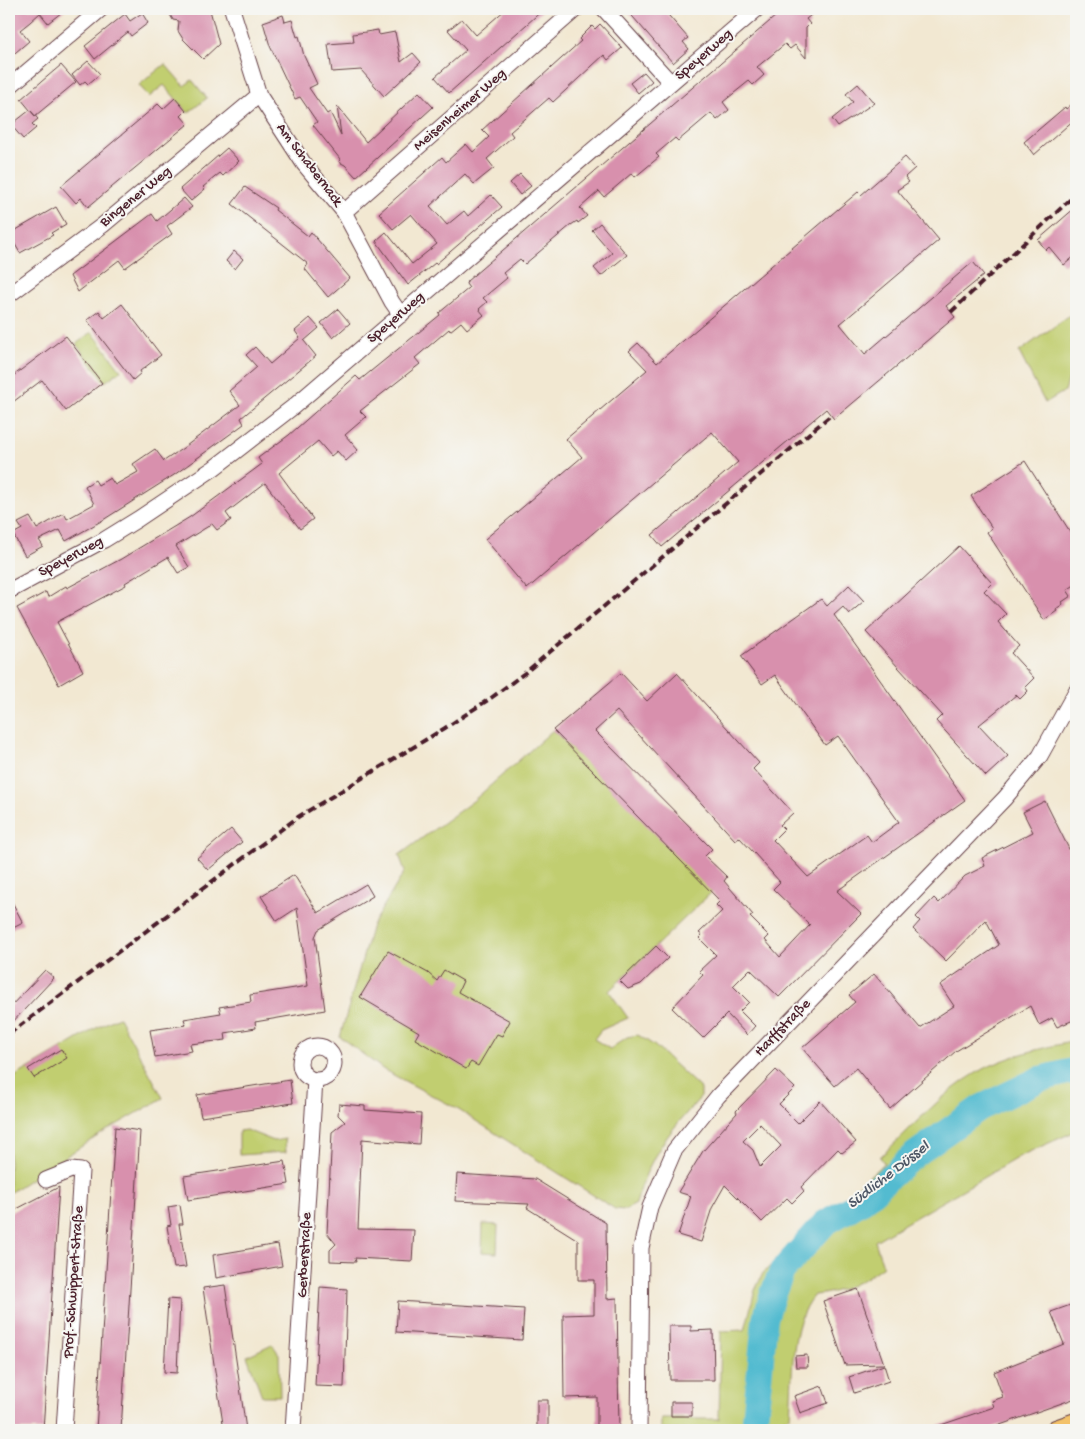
<svg xmlns="http://www.w3.org/2000/svg" width="1085" height="1439" font-family="'Gochi Hand',sans-serif">
	<rect width="100%" height="100%" fill="#f6f6f2"/>
	<filter id="ink" filterUnits="userSpaceOnUse"><feTurbulence type="fractalNoise" baseFrequency=".02" numOctaves="2"/><feDisplacementMap in="SourceGraphic" scale="10" xChannelSelector="R" yChannelSelector="G"/><feConvolveMatrix kernelMatrix="1 2 1 2 8 2 1 2 1" color-interpolation-filters="sRGB"/></filter>
	<filter id="wash" filterUnits="userSpaceOnUse"><feTurbulence type="fractalNoise" baseFrequency=".0096" numOctaves="4" result="noise"/><feDisplacementMap in="SourceGraphic" scale="20" xChannelSelector="R" yChannelSelector="G"/><feGaussianBlur stdDeviation="1.12" result="paint"/><feColorMatrix in="noise" values="0 0 0 0 0 0 0 0 0 0 0 0 0 0 0 0 0 1.4 0 .05"/><feComposite in="paint" operator="in"/></filter>
	<g filter="url(#wash)">
		<rect width="100%" height="100%" fill="#f2e8d2"/>
		<path fill="#c1ce6f" stroke="#86764d" d="M165,64L184,86L192,80L207,98L188,113L164,85L149,97L139,85Z
			M1070,315L1076,317V334L1072,340V369L1065,391L1045,403L1019,352Z
			M92,332L121,370L105,382L76,344Z
			M553,730L713,891L609,991L628,1018L601,1030L594,1039L610,1049L627,1037L638,1035L655,1046L701,1089V1097C668,1133 649,1156 636,1204L625,1210L615,1209L454,1107L384,1070L340,1037L372,925L405,871L399,855L473,801Z
			M119,1017L163,1098L104,1132L9,1193V1080L98,1027Z
			M1076,1041V1131L1022,1155L875,1241L883,1266C861,1282 842,1293 814,1295C789,1323 793,1380 790,1416L775,1422V1430H661V1419H719L721,1331L745,1330L755,1290L763,1273L789,1248L884,1163L880,1157C911,1129 941,1093 978,1072C1009,1055 1042,1048 1076,1041Z
			M246,1130L274,1141L285,1139L286,1152L239,1155V1131Z
			M483,1224L498,1225L497,1253L482,1252Z
			M272,1344L279,1354L280,1396H262L247,1356Z"/>
		<g fill="none" stroke-linecap="round" stroke-linejoin="round">
			<path stroke="#53bbd0" stroke-width="26" d="M754,1430L765,1319L773,1293L782,1271L825,1223L863,1201L914,1155L980,1108L1040,1079L1076,1070"/>
		</g>
		<g id="blocks">
			<path fill="#d890ad" fill-rule="evenodd" d="M15,9H66L48,23L40,13L30,22L20,30L29,41L9,58V14Z
				M167,9L210,10L219,44L203,59L183,39L178,31L179,21L173,20Z
				M506,9H544L449,93L435,77L466,50L448,30L462,19L476,35Z
				M626,9H663L688,38L683,42L689,49L673,63Z
				M784,9H819L806,19L810,24L806,28V58L795,45L790,49L785,44L757,67L764,75L753,85L749,81L723,102L729,110L717,120L711,113L678,141L675,138L656,154L659,157L635,177L632,173L604,197L599,191L580,208L587,216L578,223L577,221L571,225L525,264L520,259L503,273L507,278L483,298L487,302L479,309L484,315L467,329L461,322L450,331L449,329L415,358L420,364L360,411L366,417L345,435L358,450L346,461L337,451L331,456L318,441L279,473L313,519L300,529L265,483L226,513L231,520L217,530L212,524L176,546L189,567L178,573L168,557L125,583L126,585L57,622L83,671L59,685L17,608L46,592L48,597L66,586L67,588L121,559L190,517L262,464L258,458L289,435L356,376L360,380L440,315L439,313L469,288L466,284L467,281Z
				M142,13L148,23L131,36L128,32L95,59L85,46L125,14L130,21Z
				M283,15L285,22L292,20L297,37L299,36L304,56L317,84L309,88L327,114L330,112L341,135L337,106L366,142L419,92L433,107L356,177L345,165L339,162L340,159L313,125L317,122L300,97L295,99L270,46L263,22Z
				M600,24L622,48L608,60L604,55L553,102L549,98L510,132L513,136L487,159L494,168L474,184L465,174L430,206L447,225L464,211L468,216L491,195L502,207L436,264L435,263L408,285L376,241L386,232L412,264L437,244L411,214L393,229L379,213L442,157L446,162L466,144L473,152L489,137L482,130L581,41L579,39L592,26L595,29Z
				M378,30L379,35L395,32L401,62L413,53L421,62L384,96L361,70L332,72L328,44L354,42L353,34Z
				M88,61L100,74L88,84L85,81L80,85L72,75Z
				M61,65L76,82L35,116L21,99Z
				M644,72L652,81L638,93L630,83Z
				M858,84L874,103L838,127L832,119L853,102L846,94Z
				M175,98L186,111L181,116L188,124L88,207L81,198L76,203L61,186L158,104L163,109Z
				M1076,101V118L1034,155L1024,142L1065,107L1066,109Z
				M30,110L38,119L32,124L36,128L23,139L11,125Z
				M227,148L239,161L223,176L220,173L203,187L205,189L191,201L180,189Z
				M905,157L915,168L905,177L909,182L897,190L939,240L840,324L865,354L973,262L984,275L946,306L955,317L834,419L826,409L662,547L652,535L738,462L712,432L527,589L485,539L582,457L566,439L647,370L629,351L638,343L657,363L858,192L861,195Z
				M520,174L531,186L520,195L510,183Z
				M245,187L276,208L275,210L308,236L311,232L350,278L328,297L305,269L308,264L232,204Z
				M184,198L192,207L167,226L172,234L125,268L119,260L78,292L70,276L152,214L157,221Z
				M56,207L66,224L51,233L53,235L20,253L9,234Z
				M1076,207V255L1064,265L1049,247L1046,250L1038,240Z
				M600,223L627,255L601,276L594,268L612,253L592,230Z
				M234,251L243,259L235,269L226,261Z
				M122,304L161,355L140,371L141,373L133,380L87,320L99,311L104,318Z
				M338,309L350,323L333,338L321,323Z
				M310,318L319,328L304,341L316,356L241,418L244,424L174,475L103,520L66,541L60,530L39,540L43,546L25,556L13,534L22,529L18,523L30,517L37,529L64,513L67,519L94,504L85,486L95,480L98,485L110,478L115,485L138,472L133,464L155,449L164,461L186,446L240,405L229,391L257,367L246,355L255,347L270,364L300,338L295,331Z
				M66,336L102,383L66,411L42,380L9,405V379Z
				M1025,461L1076,541V584L1067,590L1071,596L1062,602L1063,604L1056,609L1057,611L1044,620L987,532L992,528L971,496Z
				M959,546L992,583L984,591L1006,614L998,622L1019,646L1011,653L1034,678L1025,687L1028,691L1020,699L1016,695L979,725L1008,756L986,776L936,721L942,715L866,632Z
				M849,585L864,601L849,614L843,607L834,615L965,800L837,891L861,914L779,997L750,969L733,986L749,1002L740,1011L755,1026L747,1035L727,1014L703,1038L672,1008L703,975L699,971L716,955L699,938L702,935L699,933L722,911L716,905L720,901L553,730L621,673L647,701L677,673L759,763L753,769L793,813L780,825L784,829L773,840L808,877L867,835L872,842L899,822L838,736L825,745L775,675L762,684L741,656L821,599L827,606ZM617,711L735,840L739,837L754,853L780,882L773,889L810,925L780,957L765,940L769,936L750,917L753,915L724,881L727,877L705,856L712,849L595,731Z
				M1045,801L1076,863V1019L1057,1027L1052,1018L1039,1025L1030,1006L956,1051L890,1109L856,1068L835,1086L802,1048L855,1002L849,995L874,974L920,1028L954,1006L940,985L999,945L986,920L946,961L913,929L920,921L916,917L934,898L939,903L965,876L985,866L982,858L1033,832L1023,812Z
				M231,829L242,842L208,870L197,858Z
				M294,875L318,913L366,884L373,896L318,930L315,937L325,1010L255,1022L256,1028L225,1033L226,1040L190,1044L192,1051L155,1057L150,1030L186,1025L184,1019L221,1013L219,1007L251,1002L250,995L308,986L297,908L277,921L261,896Z
				M9,896L23,923L9,930Z
				M656,946L668,958L641,984L628,989L620,981Z
				M388,951L428,973L437,981L444,970L463,981L458,992L510,1021L502,1036L497,1034L478,1066L471,1062L466,1069L441,1054L415,1039L419,1032L360,997Z
				M45,970L54,978L9,1026V1008Z
				M61,1049L67,1058L34,1078L28,1069Z
				M776,1070L795,1088L779,1104L798,1123L820,1101L856,1142L842,1153L838,1149L801,1187L804,1191L792,1203L787,1198L762,1222L725,1185L712,1208L701,1242L678,1235L691,1196L678,1192L703,1151L737,1113L736,1111ZM760,1124L781,1146L760,1167L753,1150L743,1141Z
				M290,1080L293,1103L201,1117L197,1095Z
				M339,1104L365,1106V1110L421,1114L419,1144L362,1139L358,1229L414,1230L412,1261L355,1258L356,1262L330,1261V1250L336,1244L327,1233L332,1132L345,1122L338,1115Z
				M115,1127L140,1131L134,1227L121,1430H96Z
				M285,1161L289,1184L188,1200L184,1176Z
				M457,1174L535,1179L606,1223L607,1299L617,1298L619,1430H597V1397L564,1398L563,1315L594,1314V1280H578V1240L527,1208L529,1204L455,1201Z
				M59,1187L43,1430H9V1213Z
				M180,1205L183,1224H179L186,1267L174,1268L167,1226L171,1225L168,1207Z
				M278,1244L282,1266L216,1278L213,1255Z
				M225,1285L240,1387L246,1430H224L215,1371L203,1288Z
				M320,1287L347,1289L344,1387L315,1386Z
				M858,1289L884,1364L845,1365L823,1301Z
				M168,1299L180,1300L177,1373L164,1372Z
				M398,1301L524,1309L522,1340L396,1332Z
				M1076,1303V1398L986,1430H932V1428L994,1407L992,1401L1003,1397L994,1372L1064,1344L1051,1312Z
				M669,1326H691V1331L713,1330L714,1380H670Z
				M807,1355L808,1367H796L795,1356Z
				M884,1365L889,1381L854,1393L849,1377Z
				M822,1386L828,1403L800,1413L794,1396Z
				M537,1400H548V1430H537Z
				M671,1402H692V1416H671Z"/>
		</g>
	</g>
	<g filter="url(#ink)">
		<use href="#blocks" fill-opacity="0" stroke="#633d44" stroke-width="1"/>
		<g fill="none" stroke-linecap="round" stroke-linejoin="round">
			<defs>
				<path id="minor" d="M232,9L259,95L304,164L344,212L392,302L401,315
					M604,9L671,83
					M9,87L101,9
					M344,212L576,9
					M9,295L103,225L259,95
					M9,591L104,540L138,519L214,468L293,407L757,9
					M300 1063a17 17 0 1 1 34 0a17 17 0 1 1-34 0Z
					M46,1180L71,1170L81,1171L64,1430
					M293,1430L315,1080
					M639,1430L641,1248L650,1207L674,1151L718,1096L1005,798L1040,756L1076,691"/>
				<path id="major" d="M1056,1430L1076,1423"/>
			</defs>
			<use href="#minor" stroke="#633d44" stroke-width="17"/>
			<use href="#major" stroke="#633d44" stroke-width="22"/>
			<use href="#minor" stroke="#fff" stroke-width="15"/>
			<use href="#major" stroke="#f3c26a" stroke-width="20"/>
			<path stroke="#4a1f2b" stroke-width="4" stroke-dasharray="8 4" stroke-linecap="butt" d="M951,312L1076,194
				M9,1034L298,817L445,728L491,698L526,672L831,415"/>
		</g>
	</g>
	<g text-anchor="middle" dominant-baseline="central" stroke-width="4" stroke-linejoin="round" paint-order="stroke">
		<g font-size="15" fill="#4a1f2b" stroke="#f6f6f2">
			<text transform="translate(704 55) rotate(-41)">Speyerweg</text>
			<text transform="translate(460 110) rotate(-41)">Meisenheimer Weg</text>
			<text transform="translate(309 165) rotate(53)">Am Schabernack</text>
			<text transform="translate(136 197) rotate(-39)">Bingener Weg</text>
			<text transform="translate(396 318) rotate(-41)">Speyerweg</text>
			<text transform="translate(71 557) rotate(-28)">Speyerweg</text>
			<text transform="translate(783 1028) rotate(-46)">Harffstraße</text>
			<text transform="translate(305 1255) rotate(-87)">Gerberstraße</text>
			<text transform="translate(74 1282) rotate(-86)">Prof.-Schwippert-Straße</text>
		</g>
		<g font-size="16" font-style="italic" fill="#4d5665" stroke="#f6f6f2">
			<text transform="translate(889 1176) rotate(-38)">Südliche Düssel</text>
		</g>
	</g>
	<rect width="1085" height="1439" fill="none" stroke="#f6f6f2" stroke-width="30"/>
</svg>
